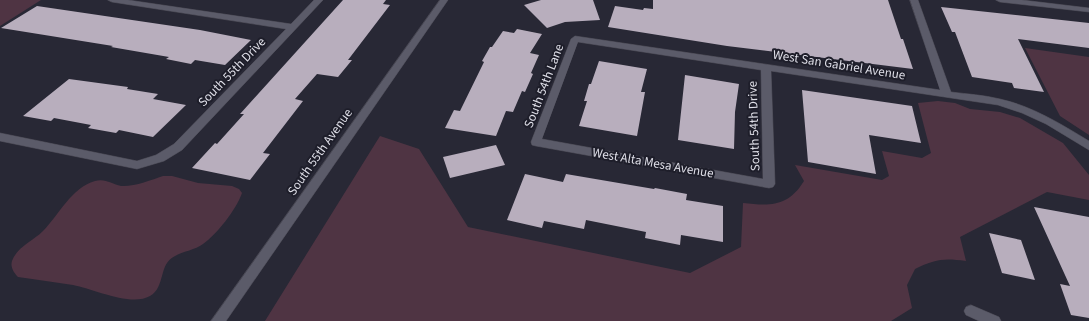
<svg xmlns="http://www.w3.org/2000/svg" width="1089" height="321" font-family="'Source Sans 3',sans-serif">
	<rect width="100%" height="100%" fill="#282835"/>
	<path fill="#4f3443" d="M0,0H41L0,26Z
		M1025,48L1089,57V135L1060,116Z
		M938,101L955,103L970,109L1000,112L1020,118L1063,143L1089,175V200L1047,192L960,237L966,261C943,258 936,259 915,269L907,285L912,308L891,321H265L380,136L419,149L468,227L690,273L741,247L743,203C770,206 788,207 804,181L795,165L882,180L889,176L882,151L922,158L931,153L918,103Z
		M163,176H172L198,183L232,186L239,189L242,193C236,210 217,234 203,244C195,250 184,251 175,256C158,264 166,287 150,296C131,307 94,289 73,285C55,282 37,280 18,277C14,273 10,267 12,261C17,247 33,241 43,231C59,215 71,188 95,181C105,178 112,184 121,186C134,187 151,180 163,176Z"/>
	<path fill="#b8aebd" d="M343,0H386L383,4L390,5L348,60H352L338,77L317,74L295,99L303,101L263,153L270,154L250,180L192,168L215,143L217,144L244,114H240Z
		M541,0H593L600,20L565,22L547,28L524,5Z
		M653,0H888L901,39H903L913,69L727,46L608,27L615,6L643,10L644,8L653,9Z
		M37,6L200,30L251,40L225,65L195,60L191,64L166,59L169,57L111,47L113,46L1,28Z
		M941,7L1089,23V48L1018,39L1044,92L1014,88L1012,83L972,77L955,32H952Z
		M517,29L542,34L530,53L539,55L531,73L533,74L525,92L522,91L513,112L506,111L496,136L445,128L454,110L460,111L484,62L482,61L490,47H492L503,31L514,33Z
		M599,61L647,69L641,92H645L637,136L579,126L587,101H584L589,84H591Z
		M685,75L739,84L735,112L734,149L678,140Z
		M69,79L128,87L127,89L158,94L153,99L186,105L153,137L119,130L116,133L88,128L91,125L54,118L51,121L23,116Z
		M802,90L912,106L921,143L869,135L876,174L808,162Z
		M496,145L505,165L450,178L443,157Z
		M525,174L563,182L566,174L654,189L655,188L687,194L686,200L723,206V242L681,235L680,245L645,238L646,232L586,220L584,229L544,221L542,228L507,220Z
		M1034,207L1089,217V318L1071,315L1060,284L1070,286Z
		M989,233L1021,240L1035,280L1002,273Z"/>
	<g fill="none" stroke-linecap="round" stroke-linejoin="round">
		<defs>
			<path id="minor" d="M108,0H128L291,24L314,0H323L182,150L164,161L137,169L0,141V133L137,161L156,155L174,144L286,29L112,2Z
				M910,0H918L951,92C967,94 984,95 1000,99C1032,106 1061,124 1089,141V150L1046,124L1022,113L998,105L771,71L775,184L773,187L769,188L536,146L532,145L531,142L571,39L575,36L940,90ZM578,42L761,70L763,179L542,139Z
				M996,0H1022L1089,8V12L1000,2Z
				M971,305L999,317L1001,321H979L966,315L964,311L966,307Z"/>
			<path id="tertiary" d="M440,0H448L226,321H211Z"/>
		</defs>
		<use href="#minor" stroke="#474651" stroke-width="1"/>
		<use href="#tertiary" stroke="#474651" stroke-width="1"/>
		<use href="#minor" fill="#5b5b69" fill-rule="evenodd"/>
		<use href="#tertiary" fill="#5b5b69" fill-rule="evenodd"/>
	</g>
	<g text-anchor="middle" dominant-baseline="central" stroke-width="4" stroke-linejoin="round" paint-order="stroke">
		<g font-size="13" fill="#dfdfe8" stroke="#1e1e2a">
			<text transform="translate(839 65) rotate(9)">West San Gabriel Avenue</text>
			<text transform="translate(232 72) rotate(-46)">South 55th Drive</text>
			<text transform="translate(544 86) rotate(-69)">South 54th Lane</text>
			<text transform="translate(754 126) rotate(-92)">South 54th Drive</text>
			<text transform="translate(320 152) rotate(-55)">South 55th Avenue</text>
			<text transform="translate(653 163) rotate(10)">West Alta Mesa Avenue</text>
		</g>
	</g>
</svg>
